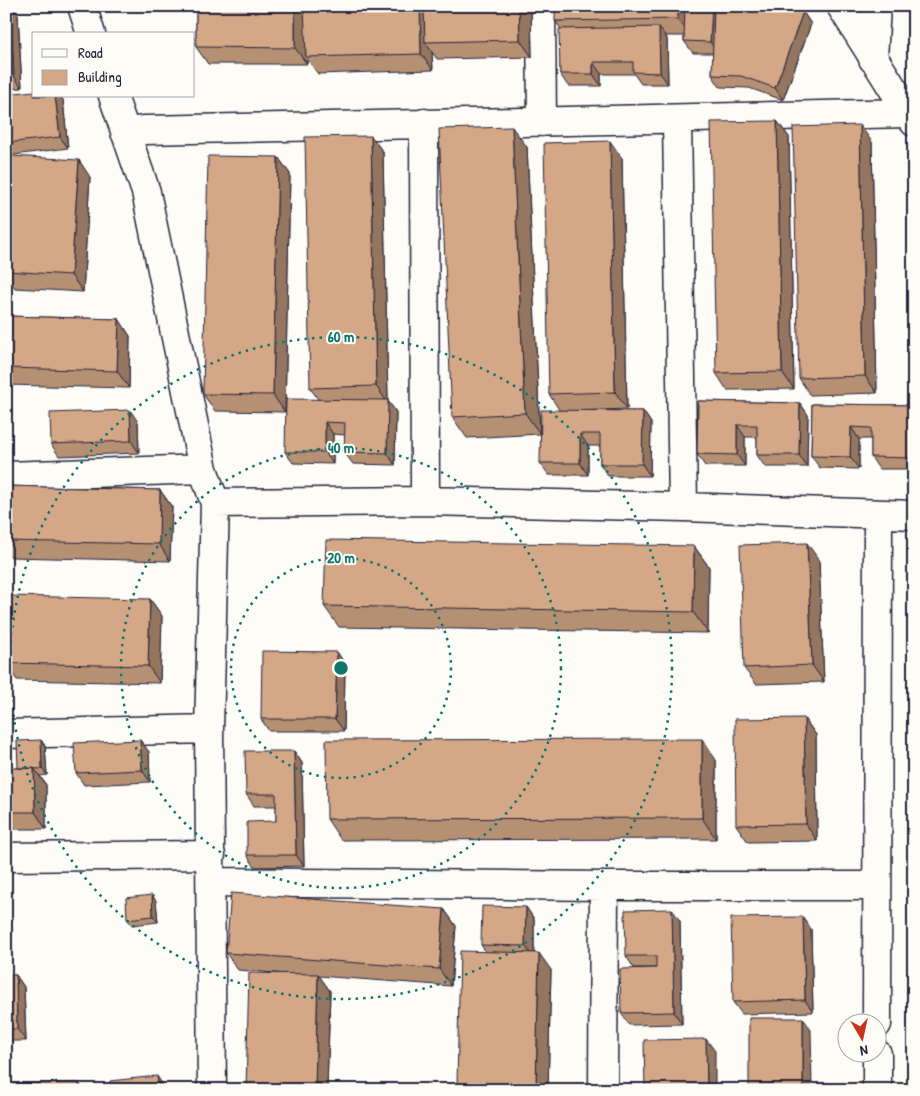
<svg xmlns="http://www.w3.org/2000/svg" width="920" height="1096" font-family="'Patrick Hand',sans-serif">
	<rect width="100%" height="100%" fill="#fdfcf7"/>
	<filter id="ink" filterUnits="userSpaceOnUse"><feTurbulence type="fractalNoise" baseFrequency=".02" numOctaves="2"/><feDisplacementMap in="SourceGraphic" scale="10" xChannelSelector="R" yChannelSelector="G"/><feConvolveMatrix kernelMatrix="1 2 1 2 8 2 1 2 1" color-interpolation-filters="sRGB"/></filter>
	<g filter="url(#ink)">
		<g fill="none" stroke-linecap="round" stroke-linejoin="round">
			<defs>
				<path id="street" d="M82,6L91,34
					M541,6L542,122
					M113,96L146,192L203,469L215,503L209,729L212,1090
					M677,120L683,507
					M424,123L425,501
					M125,132L145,130C400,123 654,121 909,113
					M6,476L203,469
					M215,503L425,501L683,507L914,515
					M6,734L209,729
					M6,857L211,855
					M211,882L604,886H876
					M877,1024L878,515
					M877,1054V1090
					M603,1090L604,886"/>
				<path id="secondary" d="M841,6L914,122"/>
				<path id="highway" d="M873,59L876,6"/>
			</defs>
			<use href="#street" stroke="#22223b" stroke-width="31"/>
			<use href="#secondary" stroke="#22223b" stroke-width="31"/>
			<use href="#highway" stroke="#22223b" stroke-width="31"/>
			<use href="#street" stroke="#fdfcf7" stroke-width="28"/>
			<use href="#secondary" stroke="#fdfcf7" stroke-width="28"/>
			<use href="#highway" stroke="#fdfcf7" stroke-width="28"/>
		</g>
		<path fill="#b69073" stroke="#22223b" d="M6,6L18,14L22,88L6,89Z
			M196,6H531L532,57L437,59L432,52L433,70L318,74L307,59V64H208L196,47Z
			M803,12L811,24L783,100L749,88L720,87L712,75L713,53H693L684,41V36H666L667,39L668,84H641L634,74H601V86H568L560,74L561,29L555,21Z
			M6,94L60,96L63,100L68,148L6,156Z
			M777,121L789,137L794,389L727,390L716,373Z
			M371,136L383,152L388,401L396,412L395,465L353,464L344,452L345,435L333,434V464L293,463L285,452L318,399L310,388Z
			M872,142L877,393L810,395L799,378Z
			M527,147L540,434L467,438L452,417Z
			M278,157L290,174L285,412L215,411L203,394Z
			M622,158L627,409L575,411H643L651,423L650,476H608L600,464V446H588V475H549L540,463L560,411L549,394Z
			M90,177L83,292L15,288L6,275V224Z
			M6,316L119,319L130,336L129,388L6,385Z
			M698,401L800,403L808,415L807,467H765L757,455V437H745V466H705L697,454Z
			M812,404L914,405V469H879L871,457V439H859V469L820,468L811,456Z
			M138,422L139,453L59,456L51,444Z
			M6,486L160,490L172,507L170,561L11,557L6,550Z
			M694,546L709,567L708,633L339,627L324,606Z
			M819,560L824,682L756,684L744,668Z
			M150,599L162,616L160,683L17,680L6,664V631Z
			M337,652L345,664L344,731H269L261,719Z
			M804,718L816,735L817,841L748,842L736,825Z
			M41,740L45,746L47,775L40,776L46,785V829H6V768H18Z
			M140,740L149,752L150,782L84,785L76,773Z
			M294,751L302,763L304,866L255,867L247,855L276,821V806H254L246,794Z
			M716,760V839L341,840L327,819Z
			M152,895L156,901L158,922L132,925L127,919Z
			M526,907L534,919V953L551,970L548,1090H461L457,1085L486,952L481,945Z
			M444,909L456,926L451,986L319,976L330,991L327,1090H246L287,974L238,970L226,953Z
			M680,921L682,1024L629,1025L621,1013L656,968H634L626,956Z
			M811,929L813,1012L742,1014L733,1002Z
			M6,966L8,968V975H16L24,987L26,1041H6Z"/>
		<path fill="#94755e" stroke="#22223b" d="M10,6H13L18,14L22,88L14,76Z
			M295,6H307L306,57L307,59V64L295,48Z
			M420,6H431L425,42L432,52L433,70L421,54Z
			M519,6H531L532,57L520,40Z
			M678,6H690V36L678,19Z
			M712,6H720L719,54L710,42Z
			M803,12L811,24L783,100L775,88Z
			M659,27L667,39L668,84L660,73Z
			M593,62L601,74V86L593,74Z
			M55,96H60L63,100L68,148L60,137Z
			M777,121L789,137L794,389L782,372Z
			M860,125L872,142L877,393L865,376Z
			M512,127L527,147L540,434L525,413Z
			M371,136L383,152L388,401L396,412L395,465L387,453V402L376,386Z
			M610,141L622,158L627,409L615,392Z
			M278,157L290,174L285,412L273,395Z
			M79,160L90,177L83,292L71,275Z
			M119,319L130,336L129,388L117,371Z
			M800,403L808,415L807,467L799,455Z
			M914,408V459L913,458Z
			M130,410L138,422L139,453L131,441Z
			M643,411L651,423L650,476L642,464Z
			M325,422L333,434V464L325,452Z
			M737,425L745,437V466L737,455Z
			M851,427L859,439V469L850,457Z
			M580,434L588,446V475L580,463Z
			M160,490L172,507L170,561L159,544Z
			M807,543L819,560L824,682L812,665Z
			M694,546L709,567L708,633L693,612Z
			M150,599L162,616L160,683L148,666Z
			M337,652L345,664L344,731L335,719Z
			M804,718L816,735L817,841L806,824Z
			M702,739L716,760V839L702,818Z
			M41,740L45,746L47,775L42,769Z
			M140,740L149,752L150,782L142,770Z
			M294,751L302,763L304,866L296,855Z
			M34,768L46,785V829L35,812Z
			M152,895L156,901L158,922L153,916Z
			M526,907L534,919V958L525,946Z
			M444,909L456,926L451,986L439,969Z
			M672,909L680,921L682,1024L674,1012Z
			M803,917L811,929L813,1012L805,1000Z
			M539,953L551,970L548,1090H539L536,1086Z
			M6,966L8,968V987L6,984Z
			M318,974L330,991L327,1090H315Z
			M16,975L24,987L26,1041L17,1029Z
			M803,1018L811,1030L812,1090H803Z
			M706,1039L715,1051V1090H707Z
			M157,1076L161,1082L162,1090H159Z
			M79,1083L84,1090H79Z"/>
		<path fill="#d4a786" stroke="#22223b" d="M6,6H10L14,76L6,77Z
			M196,6H295V48L196,47Z
			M304,6H420L421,54L306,57Z
			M424,6H519L520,40L425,42Z
			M555,6H678V19L555,21Z
			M685,6H712L710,42L684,41Z
			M714,6H788L803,12L775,88L741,76L712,75Z
			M659,27L660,73L633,72V62H593V74H560L559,29Z
			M34,91V96H55L60,137L6,143V94Z
			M777,121L782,372L716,373L711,122Z
			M860,125L865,376L799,378L793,127Z
			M512,127L525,413L452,417L439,129Z
			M371,136L376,386L310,388L305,137Z
			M610,141L615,392L549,394L544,143Z
			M11,156L79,160L71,275L6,271V224Z
			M208,156L278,157L273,395L203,394Z
			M6,316L119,319L117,371L6,368Z
			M286,399L388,400L387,453L344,452L345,423L325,422V452H285Z
			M698,401L800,403L799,455H757V425H737V455L697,454Z
			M812,404L914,405L913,458L871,457V428L851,427L850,457L811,456Z
			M130,410L131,441L51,444L50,413Z
			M541,410L643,411L642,464H600V434H580V463H540Z
			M6,486L160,490L159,544L6,541Z
			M326,540L694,546L693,612L324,606Z
			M807,543L812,665L744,668L740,545Z
			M7,596L150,599L148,666L6,663Z
			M262,651L337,652L335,719H261Z
			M804,718L806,824L736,825L735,719Z
			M702,739V818L327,819L326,740Z
			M41,740L42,769L18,768L17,741Z
			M140,740L142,770L76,773L74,743Z
			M245,751H294L296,855H247V822L276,821V794H246Z
			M6,768H34L35,812H6Z
			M231,893L444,909L439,969L226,953Z
			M152,895L153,916L127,919L126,898Z
			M482,906L526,907L525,946L481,945Z
			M672,909L674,1012L621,1013L620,969L656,968V956H626L625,910Z
			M803,917L805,1000L733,1002L731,918Z
			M460,951L539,953L536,1086L457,1085Z
			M249,973L318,974L315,1090H246Z
			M6,975H16L17,1029H6Z
			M749,1018H803V1090H749Z
			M706,1039L707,1090H645L644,1040Z
			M157,1076L159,1090H110V1081Z
			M79,1083V1090H6V1084Z"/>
	</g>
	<g fill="none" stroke="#0f766e" stroke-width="2.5" stroke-dasharray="2.5 5">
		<circle cx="341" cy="668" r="110"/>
		<circle cx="341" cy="668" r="220"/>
		<circle cx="341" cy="668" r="331"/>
	</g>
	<circle cx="341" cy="668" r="8" fill="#0f766e" stroke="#fdfcf7" stroke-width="2.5"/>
	<g font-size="15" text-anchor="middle" font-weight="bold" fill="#0f766e" stroke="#fdfcf7" stroke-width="4" stroke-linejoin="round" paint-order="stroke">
		<text x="341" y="342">60 m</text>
		<text x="341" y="453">40 m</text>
		<text x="341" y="563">20 m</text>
	</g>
	<rect width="920" height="1096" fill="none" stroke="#fdfcf7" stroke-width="25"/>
	<rect x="12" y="12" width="895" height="1071" fill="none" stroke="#22223b" stroke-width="2" filter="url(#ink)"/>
	<rect x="32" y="32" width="162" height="65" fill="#fdfcf7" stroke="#a5a5ac"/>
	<rect x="42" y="49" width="25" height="8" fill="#fdfcf7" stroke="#a5a5ac"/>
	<text x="78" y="58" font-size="15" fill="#22223b">Road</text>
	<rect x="42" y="70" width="25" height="15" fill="#d4a786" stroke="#a5a5ac"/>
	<text x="78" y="82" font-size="15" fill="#22223b">Building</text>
	<g transform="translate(862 1038) rotate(171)"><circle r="24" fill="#fdfcf7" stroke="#a5a5ac"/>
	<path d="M0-4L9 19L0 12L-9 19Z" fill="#c8321e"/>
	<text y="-8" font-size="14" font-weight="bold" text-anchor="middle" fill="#22223b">N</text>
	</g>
</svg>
